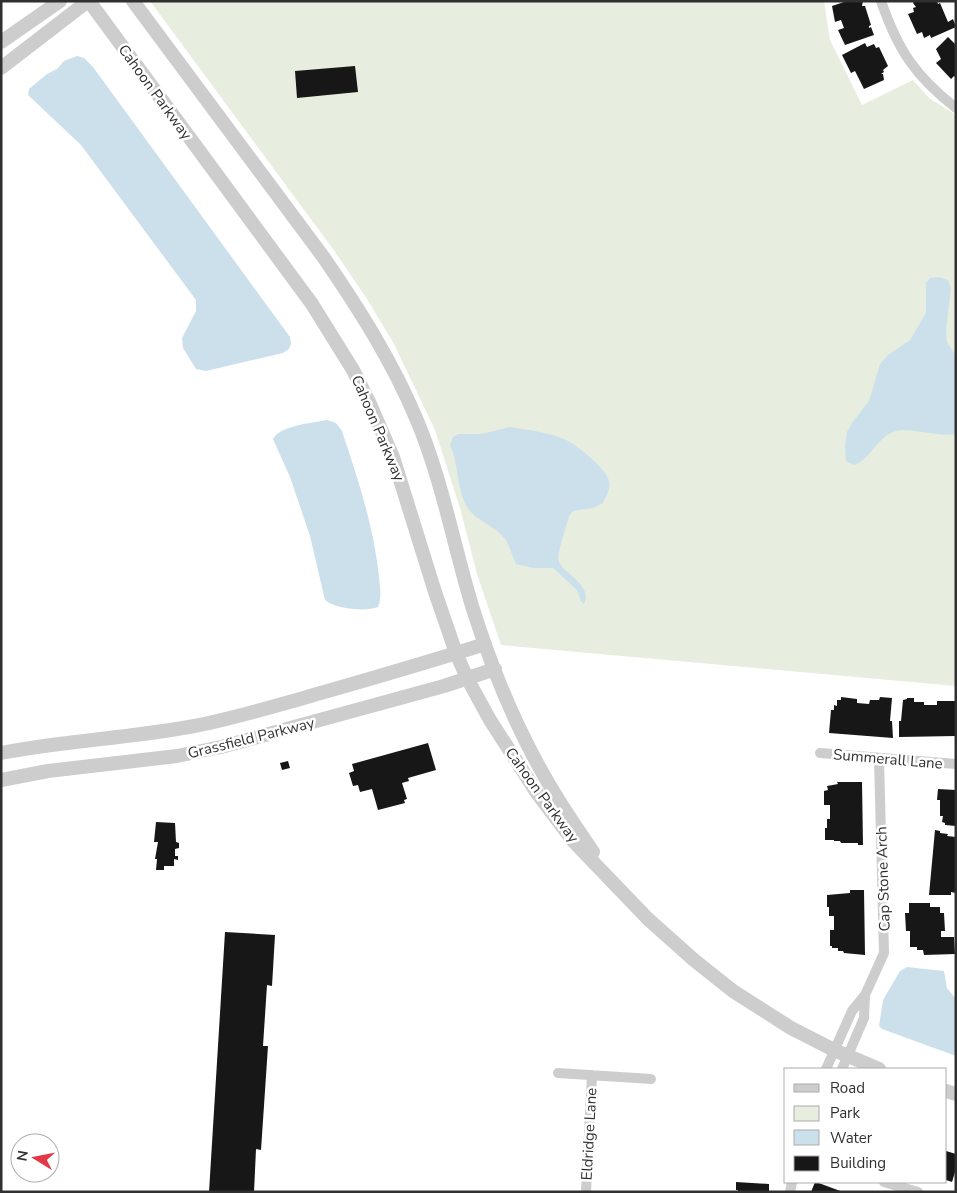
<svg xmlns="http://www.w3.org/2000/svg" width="957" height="1193" font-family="'Nunito Sans',sans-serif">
	<rect width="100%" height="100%" fill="#fff"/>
	<path fill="#e7eddf" d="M150,1H824L830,40L862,105L913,80L929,98L956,115V686L501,645L477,574L460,508L435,430L394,344L367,299L333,249Z"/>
	<path fill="#cce0ec" d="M77,56L84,58L93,67L290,337L291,344L289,349L283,353L206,371L196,369L183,348L182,338L196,311V300L81,145L28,95L29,89L47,74L57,69L64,61Z
		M939,277L948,280L951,288L946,330L947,342L956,356V434C936,437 908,426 893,432C875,440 871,459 854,465L846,461L845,445L847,432L852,423L869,401L880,364L888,355L910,340L926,313V283L930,278Z
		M327,420L336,423L342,431C358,479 374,527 379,577C380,588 382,597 378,607C366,612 335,609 325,600L310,536L290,477L273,439C281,425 312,423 327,420Z
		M510,427C528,430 547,432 564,439C575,443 607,469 609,481C611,489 606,496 603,503L593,508L573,511L569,516C567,526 556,554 559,562C565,575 593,585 584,604L581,601L577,590L553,568H533L516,564C512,556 510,546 505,539C495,525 474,521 466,505C456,486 459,464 450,445L453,437L458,434H481Z
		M907,967L944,971L947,988L956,999V1056L882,1029L879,1026L883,1000L900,971Z"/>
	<path fill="#171717" d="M847,1H863L862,6H865L871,25L869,26V28L871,27L874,35L845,45L838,30L844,28L841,20L835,22L832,6Z
		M914,1H937L938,4L940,3L948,22L953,19L956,27L931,38L930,35L924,38L922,32L917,34L908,14L914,12L913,8L916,7L913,3Z
		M948,37L956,45V78L954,76L951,79L936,63L941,59L936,49Z
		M865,43L867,47L874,44L876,48L879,47L888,66L883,70L884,72L881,74H883L884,80L864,89L855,71L851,73L842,55Z
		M355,66L358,92L297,98L295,71Z
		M841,697L857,699V703L869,704L870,700H879L880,697L892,698L890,721H892L893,738L829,733L831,710H834V705L837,706V700H841Z
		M907,698H914V702H924V705H937V701H956V736L899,737V721H901L903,700L907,699Z
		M428,743L436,770L408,778L409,781L402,783L407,799L404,800L405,803L378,810L372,789L360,792L358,785L353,786L349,773L354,771L352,764Z
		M288,761L290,768L282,770L280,763Z
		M837,782H862L863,845H858V843H841L840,841H834V840H825V828H827V819H830V805H824V791L828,790L827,786L838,784Z
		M938,789L956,790V826L945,825V823L942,822L943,816H940V800H937Z
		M156,822L175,823L176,842L179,843V848L175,849V856H178V860L174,859V866H164V870H156L157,859H155L158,842H154Z
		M935,830L940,831V833L948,834L947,836L956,837V893L951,892V895H929Z
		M850,890H864L865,955L844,953L843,951H838V948H832V946H830V930H834V916H829V907H827V895L850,893Z
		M909,903H930V907H940V913H944L945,931H941V937H954L955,954L924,955L923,950H917V947H910V931H906L905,913H909Z
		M225,932L275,935L272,986L267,985L263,1046H268L261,1150L256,1149L254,1192H209Z
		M946,1151L956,1154V1169L952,1182L946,1180Z
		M736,1182L769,1184V1192H738V1190H736Z
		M815,1182H816L843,1192H811Z"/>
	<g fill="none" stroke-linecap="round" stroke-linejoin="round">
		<path stroke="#cdcdcd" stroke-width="10" d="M881,1C898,50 915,76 956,108
			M820,753L956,764
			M826,1069L852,1011L865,995L884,953L879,758
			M842,1069L864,1018L865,995
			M558,1073L651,1079
			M884,1182L918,1192
			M586,1192L592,1075
			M790,1192L792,1182"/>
		<path stroke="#cdcdcd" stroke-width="14" d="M89,1L312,304L353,370L370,404L393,457L435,592L456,653L467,678L490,720L537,793L574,842L648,919L694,960L733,991L791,1028L834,1050L879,1069
			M133,1L324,258C359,309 392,361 416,418C442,479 453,543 472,606C493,673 521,740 558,799C569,817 581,834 593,852
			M1,42L60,1
			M1,68L88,1
			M1,753C63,741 127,738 189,727C229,720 268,708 307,697C366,680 426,663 485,644
			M1,780L48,771L177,756L221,747L444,686L495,669
			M946,1091L956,1094"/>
	</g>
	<g text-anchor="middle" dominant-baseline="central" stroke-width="5" stroke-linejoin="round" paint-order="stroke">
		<g font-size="15" fill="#303030" stroke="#fff">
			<text transform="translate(155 92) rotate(54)">Cahoon Parkway</text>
			<text transform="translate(378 428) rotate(67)">Cahoon Parkway</text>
			<text transform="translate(251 738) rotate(-14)">Grassfield Parkway</text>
			<text transform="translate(888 759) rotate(5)">Summerall Lane</text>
			<text transform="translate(542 795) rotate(54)">Cahoon Parkway</text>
			<text transform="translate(883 879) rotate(-92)">Cap Stone Arch</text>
			<text transform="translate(589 1134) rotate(-87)">Eldridge Lane</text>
		</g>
	</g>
	<rect width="957" height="1193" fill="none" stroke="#303030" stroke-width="5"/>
	<rect x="784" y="1068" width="162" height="115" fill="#ffffff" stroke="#acacac"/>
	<rect x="794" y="1084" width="25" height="8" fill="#cdcdcd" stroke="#acacac"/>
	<text x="830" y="1093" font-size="15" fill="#303030">Road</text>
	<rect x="794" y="1106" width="25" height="15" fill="#e7eddf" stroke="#acacac"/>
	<text x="830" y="1118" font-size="15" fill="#303030">Park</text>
	<rect x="794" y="1130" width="25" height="15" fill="#cce0ec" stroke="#acacac"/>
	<text x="830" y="1143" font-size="15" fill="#303030">Water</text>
	<rect x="794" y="1156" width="25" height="15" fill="#171717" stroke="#acacac"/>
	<text x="830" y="1168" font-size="15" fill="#303030">Building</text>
	<g transform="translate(35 1158) rotate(280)"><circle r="24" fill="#ffffff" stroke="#acacac"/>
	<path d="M0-4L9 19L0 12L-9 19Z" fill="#e23847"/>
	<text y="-8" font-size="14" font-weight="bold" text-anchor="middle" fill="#303030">N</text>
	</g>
</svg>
